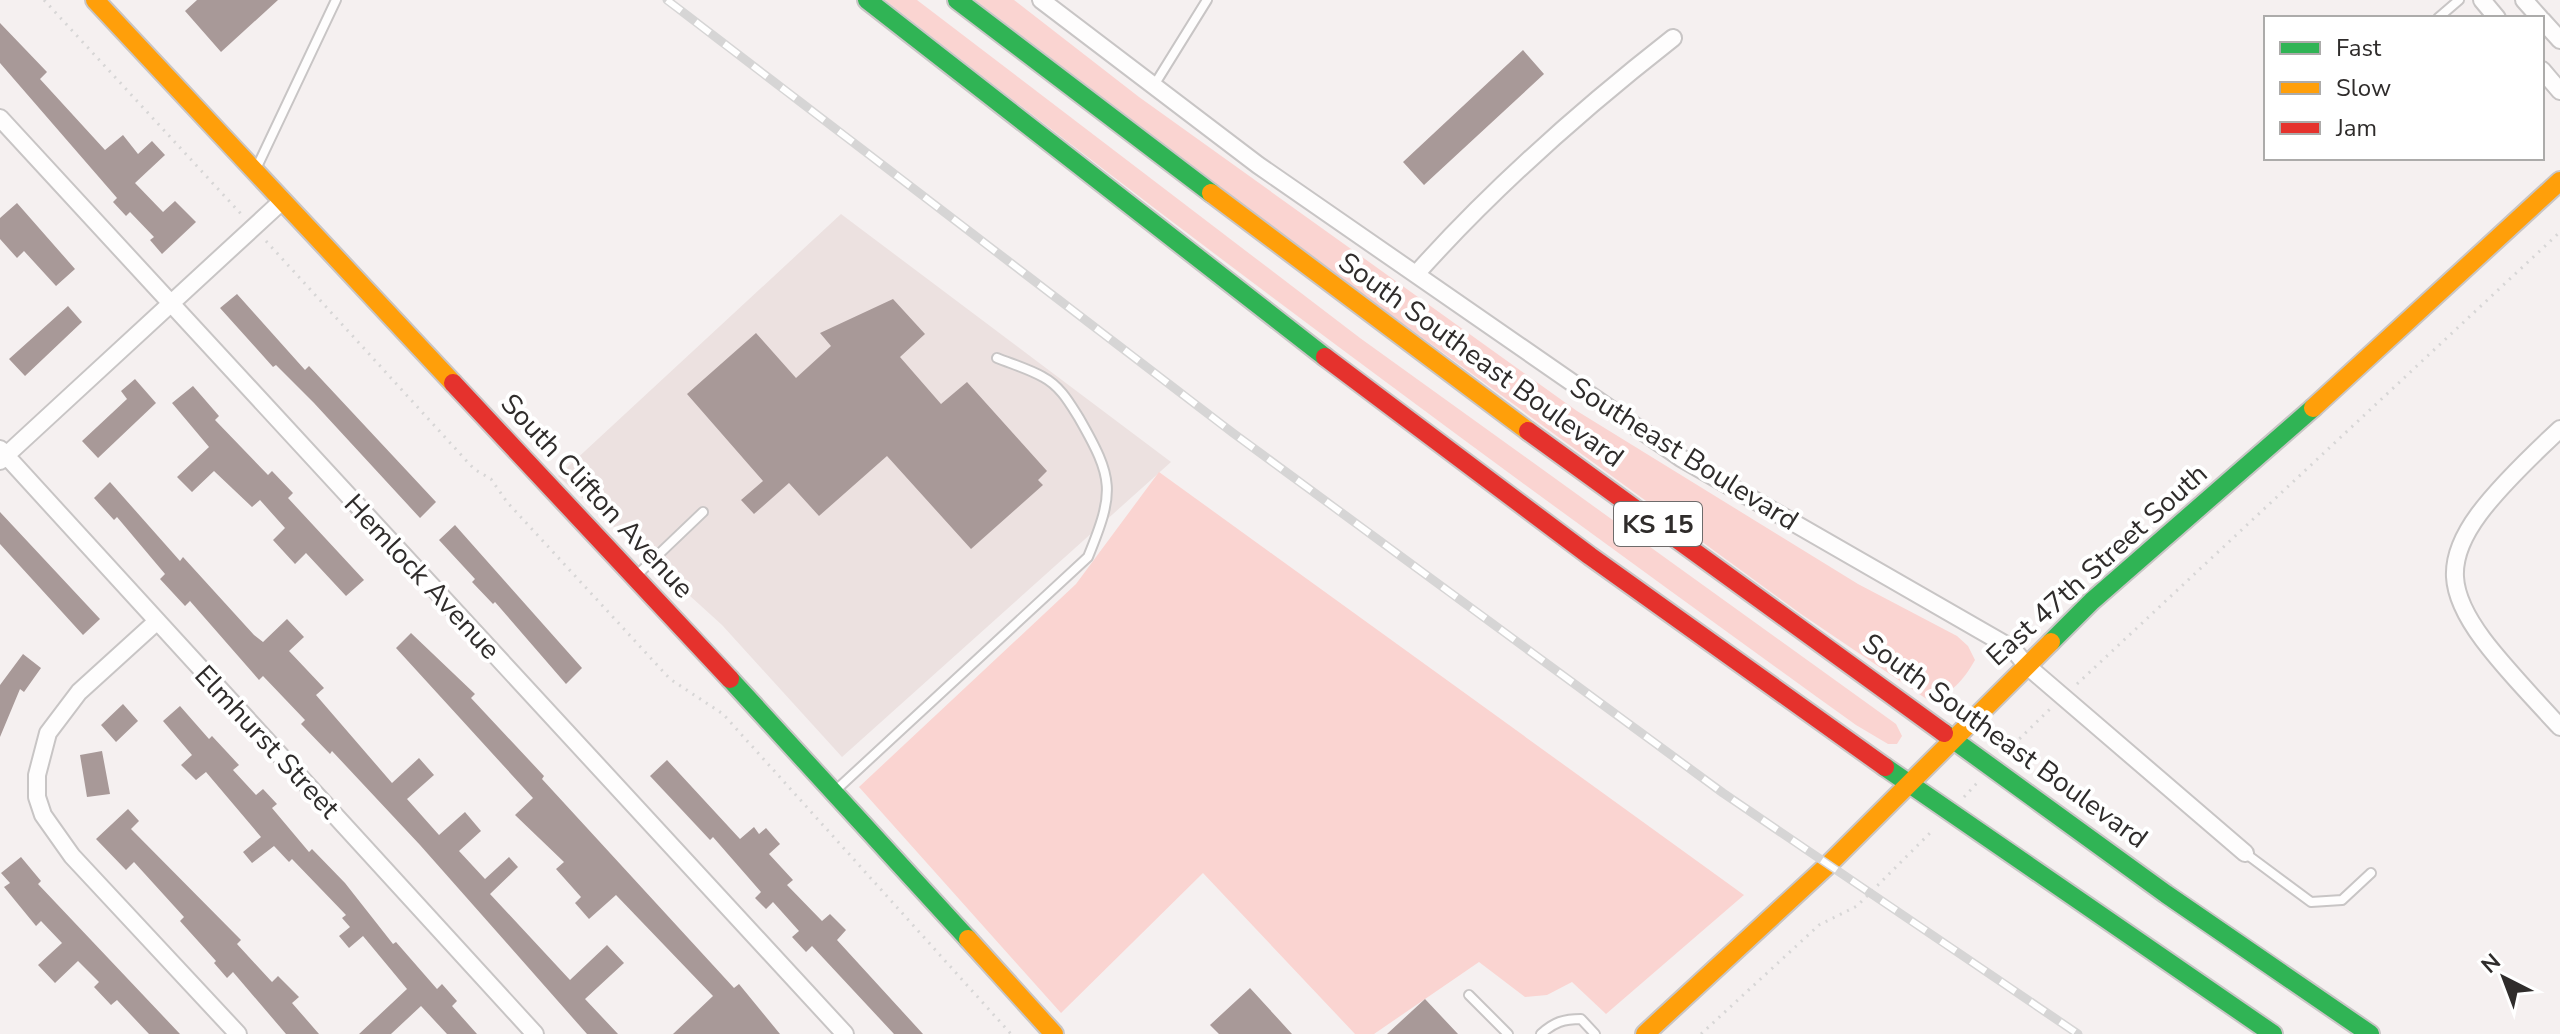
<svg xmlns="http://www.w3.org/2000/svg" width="2560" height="1034" font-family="'Nunito Sans',sans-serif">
	<rect width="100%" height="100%" fill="#f5f0f0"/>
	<path fill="#ece1e0" d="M841,214L1171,462L842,757L722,625L558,476Z"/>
	<path fill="#fad4d1" d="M885,0H917L1360,338L1896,724L1902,736L1897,744H1888L1856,725C1528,489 1203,250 885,0Z
		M975,0H1014L1139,97L1577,411L1858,584L1957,636L1968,646L1975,660C1963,681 1952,694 1928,700L1801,614L1324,266Z
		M1159,472L1744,895L1606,1014L1572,982L1547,995L1525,997L1479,962L1374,1034H1355L1203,873L1061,1013L859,787L1076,584Z"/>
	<path fill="#a89998" d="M197,0H278L221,52L185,11Z
		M0,23L47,72L40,79L105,150L123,135L138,154L152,141L165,155L135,183L163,212L175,201L196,222L162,254L150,240L154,237L130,212L126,216L113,202L117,198L0,63Z
		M1523,50L1544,74L1424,185L1403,162Z
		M17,203L75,269L56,286L24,251L17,258L0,239V218Z
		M237,294L305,370L309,366L436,502L420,518L314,403L276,365L273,367L220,308Z
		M893,299L925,334L900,357L941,404L967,382L1047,471L1038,480L1043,485L971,549L887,456L819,516L789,483L754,514L741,500L763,481L687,394L756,333L796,378L831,346L820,333Z
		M68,306L82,322L25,376L9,359Z
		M135,379L156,403L98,458L82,441L127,399L121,391Z
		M193,386L219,416L215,420L268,475L272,471L293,493L288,498L364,580L346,596L306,553L295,564L273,540L285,528L260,500L252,507L214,471L192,492L177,477L209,447L172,403Z
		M110,482L180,561L183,557L254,635L263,642L287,619L304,637L289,651L324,688L316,695L392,783L419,758L434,775L407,799L439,835L465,812L481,831L459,851L485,879L509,857L518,867L490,894L570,980L607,945L624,963L585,999L618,1034H587L420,845L332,751L330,754L301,724L305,720L263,676L259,680L190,601L185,606L160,579L165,574L117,517L114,520L94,498Z
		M0,512L100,619L83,635L0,544Z
		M455,525L582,668L566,684L495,602L493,604L472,582L475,579L439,540Z
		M411,633L475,694L471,698L544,776L542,779L734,988L739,984L780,1034H673L713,996L616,895L589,919L575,903L581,897L556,869L564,862L515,815L533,798L396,648Z
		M23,654L41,668L24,692L20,689L0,737V685Z
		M123,704L138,721L116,742L101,725Z
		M180,706L209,739L212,736L239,765L233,770L256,795L263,789L277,804L272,808L309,852L312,849L345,883L393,944L396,942L437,989L442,984L457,1001L452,1006L477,1034H447L421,1006L391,1034H359L407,989L363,936L349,948L339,936L350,927L342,918L346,915L292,859L289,862L274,846L252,863L243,852L261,837L206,772L196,780L181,765L192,755L163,721Z
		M102,751L110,794L87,797L80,755Z
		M667,760L740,839L754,827L759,834L766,828L780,844L769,854L793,880L787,885L822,921L830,914L846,930L837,940L923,1034H894L812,946L806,952L792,937L799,931L773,902L766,909L755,898L761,892L713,837L710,840L650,776Z
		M128,809L139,821L131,829L241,940L237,944L272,982L278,976L299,997L292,1003L319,1034H286L233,972L227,978L214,963L216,961L180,921L184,917L134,862L126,870L96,839Z
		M21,857L41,881L38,884L180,1034H149L117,1000L111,1005L94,987L99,982L78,961L55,983L38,965L62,943L41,921L36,926L4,887L10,883L1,873Z
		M1250,988L1292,1034H1219L1210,1025Z
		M1425,999L1458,1034H1387Z"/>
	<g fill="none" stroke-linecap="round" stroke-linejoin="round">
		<defs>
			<path id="lane" d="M2438,18L2459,0
				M1153,87L1207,0
				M256,169L336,0
				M637,575L703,512
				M836,790L1088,557C1115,491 1114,479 1079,418C1069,402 1060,386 1043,377C1029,369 1012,364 997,358
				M2245,853L2311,902L2342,900L2371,873
				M1469,995L1508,1034
				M1541,1034C1554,1022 1564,1019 1581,1019L1595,1034"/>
			<path id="street" d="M1041,0L1258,165L1681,458L2013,649L2026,665L2245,853
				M2482,0L2497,18
				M2524,0L2540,18
				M2542,20L2560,40
				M2542,70L2560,91
				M0,118L845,1034
				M1417,273C1495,186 1581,110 1673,38
				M2560,429C2411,568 2429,586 2560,727
				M0,449L535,1034
				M0,461L281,202
				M155,623L79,692L48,733L37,775V797L43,815L72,856L238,1034"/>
			<path id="fast" d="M867,0L1325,357
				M957,0L1211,193
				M2051,642L2092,601L2313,408
				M730,679L968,939
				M1944,733L2166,894L2370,1034
				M1885,767L2273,1034"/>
			<path id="slow" d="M95,0L453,383
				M1211,193L1528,431
				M2313,408L2560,181
				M968,939L1054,1034
				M1645,1034L1829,864L2051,642"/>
			<path id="jam" d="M1325,357L1590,556L1885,767
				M453,383L730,679
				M1528,431L1944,733"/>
		</defs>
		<use href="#lane" stroke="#c8c5c5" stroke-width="12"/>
		<use href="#street" stroke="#c8c5c5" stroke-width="20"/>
		<use href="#fast" stroke="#c8c5c5" stroke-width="22"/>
		<use href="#slow" stroke="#c8c5c5" stroke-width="22"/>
		<use href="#jam" stroke="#c8c5c5" stroke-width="22"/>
		<path stroke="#d7d6d6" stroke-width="3" stroke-dasharray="2 6" stroke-linecap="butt" d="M44,0L242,215
			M266,241L474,469L491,479L507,502L670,679L723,714L1011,1034
			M2077,684L2560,232
			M2008,750L2051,708
			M1964,797L1978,782
			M1701,1034L1819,925L1857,906L1934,829"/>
		<use href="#lane" stroke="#fefdfd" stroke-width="8"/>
		<use href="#street" stroke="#fefdfd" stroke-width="16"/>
		<use href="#fast" stroke="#30b455" stroke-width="18"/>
		<use href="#slow" stroke="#ff9f0a" stroke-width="18"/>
		<use href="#jam" stroke="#e5322d" stroke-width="18"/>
		<defs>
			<path id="rail" d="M667,0L1233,433L1723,793L2078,1034"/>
		</defs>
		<use href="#rail" stroke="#d6d5d5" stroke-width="9"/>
		<use href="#rail" stroke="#fff" stroke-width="6" stroke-dasharray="18" stroke-linecap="butt"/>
	</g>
	<g text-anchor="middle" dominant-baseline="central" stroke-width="8" stroke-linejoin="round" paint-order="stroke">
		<rect fill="#fff" stroke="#6d6b6b" stroke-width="2" x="1614" y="502" width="88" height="44" rx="6"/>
		<g font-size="26" font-weight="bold" fill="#2f2c2b">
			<text x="1658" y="524">KS 15</text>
		</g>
		<g font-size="28" fill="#2f2c2b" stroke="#fff">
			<text transform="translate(1481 360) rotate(36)">South Southeast Boulevard</text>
			<text transform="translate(1684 454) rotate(32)">Southeast Boulevard</text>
			<text transform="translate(597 496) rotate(47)">South Clifton Avenue</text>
			<text transform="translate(2097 565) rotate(-42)">East 47th Street South</text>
			<text transform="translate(422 577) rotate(47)">Hemlock Avenue</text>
			<text transform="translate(2005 741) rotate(36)">South Southeast Boulevard</text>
			<text transform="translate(267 742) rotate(47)">Elmhurst Street</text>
		</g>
	</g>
	<rect x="2264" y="16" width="280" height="144" fill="#ffffff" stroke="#acabaa" stroke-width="2"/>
	<rect x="2280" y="42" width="40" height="12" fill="#30b455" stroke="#acabaa" stroke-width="2"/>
	<text x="2336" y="56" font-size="24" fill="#2f2c2b">Fast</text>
	<rect x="2280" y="82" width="40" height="12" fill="#ff9f0a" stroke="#acabaa" stroke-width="2"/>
	<text x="2336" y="96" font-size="24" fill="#2f2c2b">Slow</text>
	<rect x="2280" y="122" width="40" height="12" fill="#e5322d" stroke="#acabaa" stroke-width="2"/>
	<text x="2336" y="136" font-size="24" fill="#2f2c2b">Jam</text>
	<g transform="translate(2504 978) rotate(318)" stroke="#ffffff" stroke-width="6" paint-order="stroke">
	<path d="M0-6L14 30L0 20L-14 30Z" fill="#2f2c2b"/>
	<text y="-12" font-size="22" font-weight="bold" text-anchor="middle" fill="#2f2c2b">N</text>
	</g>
</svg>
